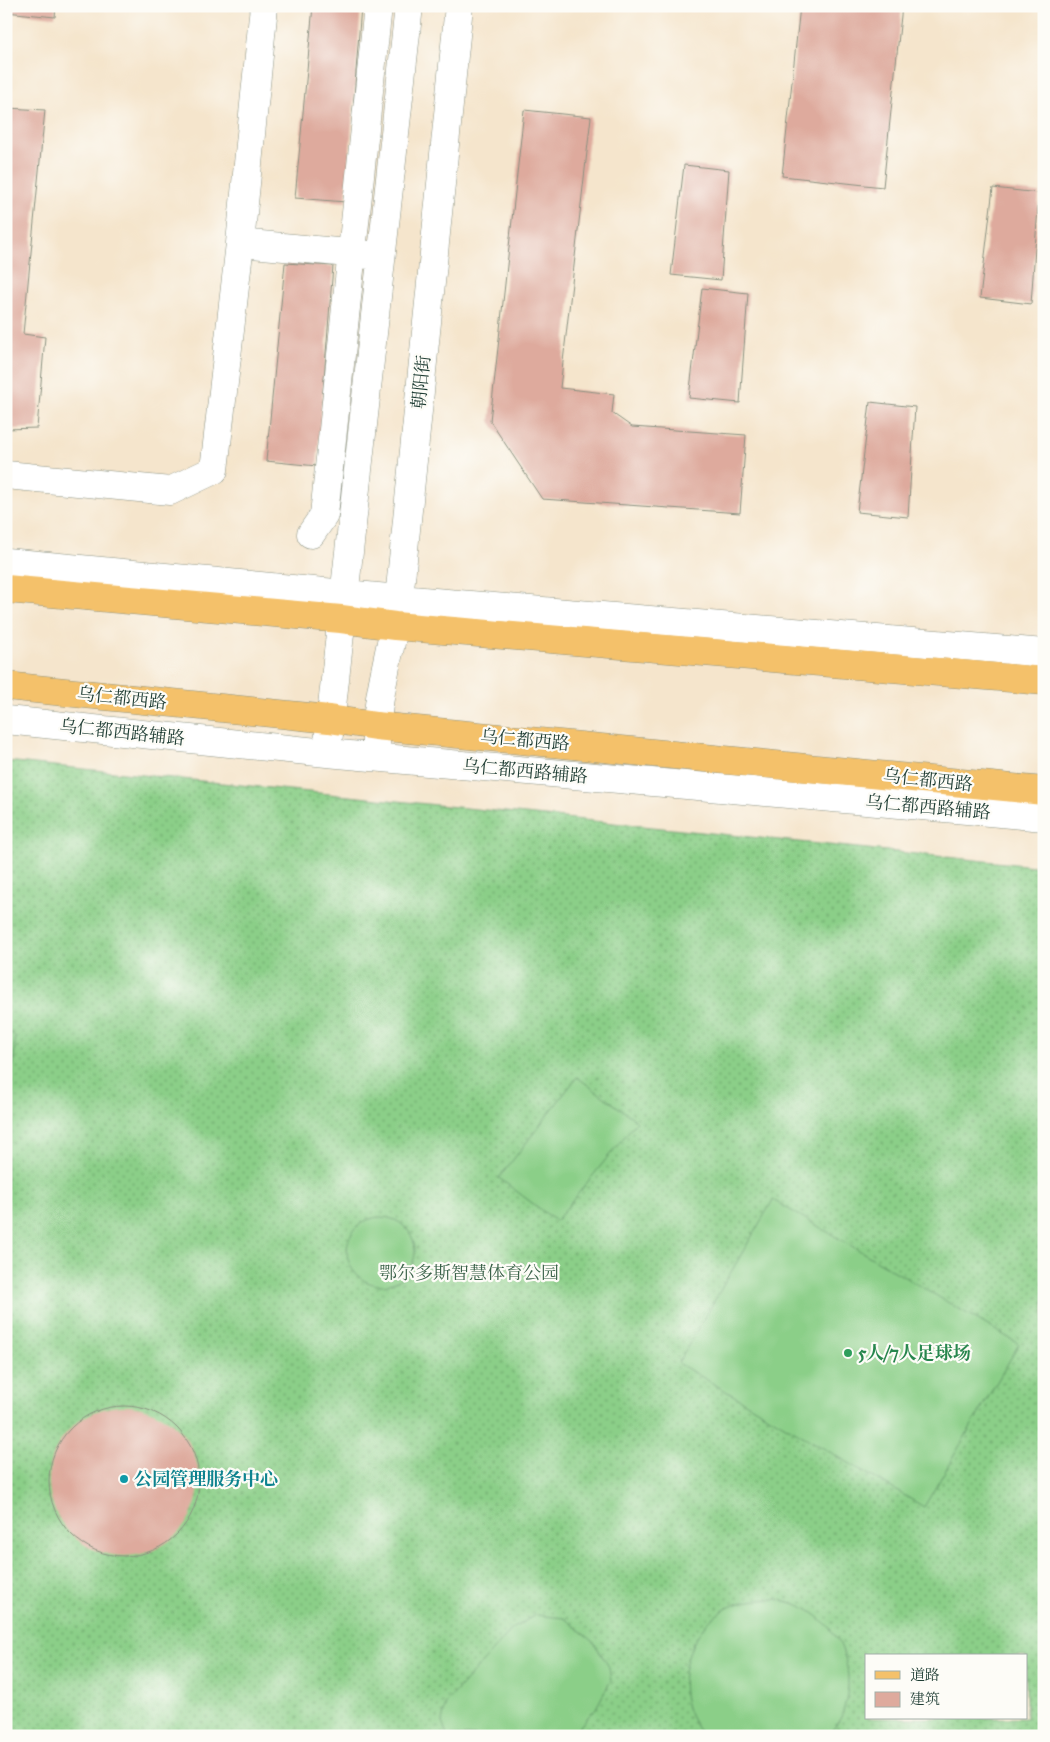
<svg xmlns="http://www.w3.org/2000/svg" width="1050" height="1742" font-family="'IM FELL Great Primer','Noto Serif SC',serif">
	<defs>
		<pattern id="grass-dots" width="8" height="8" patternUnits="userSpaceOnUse" patternTransform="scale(1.25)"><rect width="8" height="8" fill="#8bcf88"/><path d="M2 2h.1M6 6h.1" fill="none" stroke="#71a970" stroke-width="1.8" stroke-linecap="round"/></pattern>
	</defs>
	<rect width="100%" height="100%" fill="#fdfcf7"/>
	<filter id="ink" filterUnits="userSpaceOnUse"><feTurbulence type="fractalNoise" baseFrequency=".02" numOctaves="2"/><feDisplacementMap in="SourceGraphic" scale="10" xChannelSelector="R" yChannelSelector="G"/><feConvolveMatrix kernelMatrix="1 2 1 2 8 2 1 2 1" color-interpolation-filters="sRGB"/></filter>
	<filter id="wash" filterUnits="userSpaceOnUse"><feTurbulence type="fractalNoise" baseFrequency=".0096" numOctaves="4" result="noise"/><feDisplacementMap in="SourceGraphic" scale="20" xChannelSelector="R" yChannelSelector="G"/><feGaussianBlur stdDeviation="1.12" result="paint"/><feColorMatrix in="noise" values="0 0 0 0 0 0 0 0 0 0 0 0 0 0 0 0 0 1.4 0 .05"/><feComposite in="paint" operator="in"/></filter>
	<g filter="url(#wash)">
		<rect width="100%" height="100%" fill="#f5e5cc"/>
		<path fill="url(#grass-dots)" stroke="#55865e" fill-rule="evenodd" d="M6,761L1044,867V1736H6ZM866,1656H1026V1718H866Z"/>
		<path fill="#8bcf88" stroke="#55865e" d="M6,1030L15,1036L14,1065L6,1070Z
			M577,1077L637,1121L556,1221L499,1178Z
			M773,1200L1019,1344L924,1507L678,1363Z
			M347 1251a34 34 0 1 1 68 0a34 34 0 1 1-68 0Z
			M776,1599C785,1601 795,1603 803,1607C844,1628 858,1674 841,1717C838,1723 832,1730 828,1736H704C668,1699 682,1635 724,1610C740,1600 759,1600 776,1599Z
			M535,1615L564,1618L593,1641L609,1667L611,1680L596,1708L571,1736H447L442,1722L446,1703L512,1629Z"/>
		<g id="blocks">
			<path fill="#deaa9d" d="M6,6H56L55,17L6,12Z
				M313,6H361L346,202L295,198Z
				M800,6H902L883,187L782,176Z
				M6,108L45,110L23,334L45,337L37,428L6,429Z
				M524,110L591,117L560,388L614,394L612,413L632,427L746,435L740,513L542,499L490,421Z
				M684,165L729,170L721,280L671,275Z
				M993,188L1039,193L1031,304L980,298Z
				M285,263L333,266L317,466L266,461Z
				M702,288L748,293L740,403L689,398Z
				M870,402L915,407L908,517L857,512Z
				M49 1481a75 75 0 1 1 150 0a75 75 0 1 1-150 0Z"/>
		</g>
	</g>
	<g filter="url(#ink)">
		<use href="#blocks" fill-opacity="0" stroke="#8a9180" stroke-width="1"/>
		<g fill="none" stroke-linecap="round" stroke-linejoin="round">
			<defs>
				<path id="minor" d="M264,6L240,243L370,255
					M6,475L170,491L214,470L240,243
					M311,534L324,515L378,6
					M6,562L399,599L1044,653
					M6,720L327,753L1044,817
					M328,743L409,6
					M376,748C375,698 392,649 399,599L459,6"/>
				<path id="major" d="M6,589L341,619L395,626L1044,681
					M6,686L329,719L376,726L1044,791"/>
			</defs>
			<use href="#minor" stroke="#8a9180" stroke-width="29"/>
			<use href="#major" stroke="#8a9180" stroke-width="29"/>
			<use href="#minor" stroke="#fff" stroke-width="28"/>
			<use href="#major" stroke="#f4c16a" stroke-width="28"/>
		</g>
	</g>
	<circle fill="#2e9e5b" stroke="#fdfcf7" stroke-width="2" cx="848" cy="1353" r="5"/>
	<circle fill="#0f9aa8" stroke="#fdfcf7" stroke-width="2" cx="124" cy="1479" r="5"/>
	<g text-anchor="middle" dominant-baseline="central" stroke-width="4.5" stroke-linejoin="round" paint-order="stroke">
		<g font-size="18" fill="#1f3d34" stroke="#fdfcf7">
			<text transform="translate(421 382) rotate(-84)">朝阳街</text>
			<text transform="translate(122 698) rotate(6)">乌仁都西路</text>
			<text transform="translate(122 732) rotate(6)">乌仁都西路辅路</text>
			<text transform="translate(525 740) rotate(5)">乌仁都西路</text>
			<text transform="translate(525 771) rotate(5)">乌仁都西路辅路</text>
			<text transform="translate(928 780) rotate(6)">乌仁都西路</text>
			<text transform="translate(928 807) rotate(5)">乌仁都西路辅路</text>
		</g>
		<g font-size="18" fill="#3a6249" stroke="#fdfcf7">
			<text x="469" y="1273">鄂尔多斯智慧体育公园</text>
		</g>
		<g font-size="18" font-weight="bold" fill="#27864d" stroke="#fdfcf7" text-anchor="start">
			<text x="858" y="1353">5人/7人足球场</text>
		</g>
		<g font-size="18" font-weight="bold" fill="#0d838f" stroke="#fdfcf7" text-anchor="start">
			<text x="134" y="1479">公园管理服务中心</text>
		</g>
	</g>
	<rect width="1050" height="1742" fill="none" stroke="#fdfcf7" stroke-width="25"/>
	<rect x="865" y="1654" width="162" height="65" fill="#fdfcf7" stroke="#a4b0a9"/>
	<rect x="875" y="1671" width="25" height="8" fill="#f4c16a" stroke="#a4b0a9"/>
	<text x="910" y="1680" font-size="15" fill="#1f3d34">道路</text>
	<rect x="875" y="1692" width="25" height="15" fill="#deaa9d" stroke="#a4b0a9"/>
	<text x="910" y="1704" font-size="15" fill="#1f3d34">建筑</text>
</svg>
